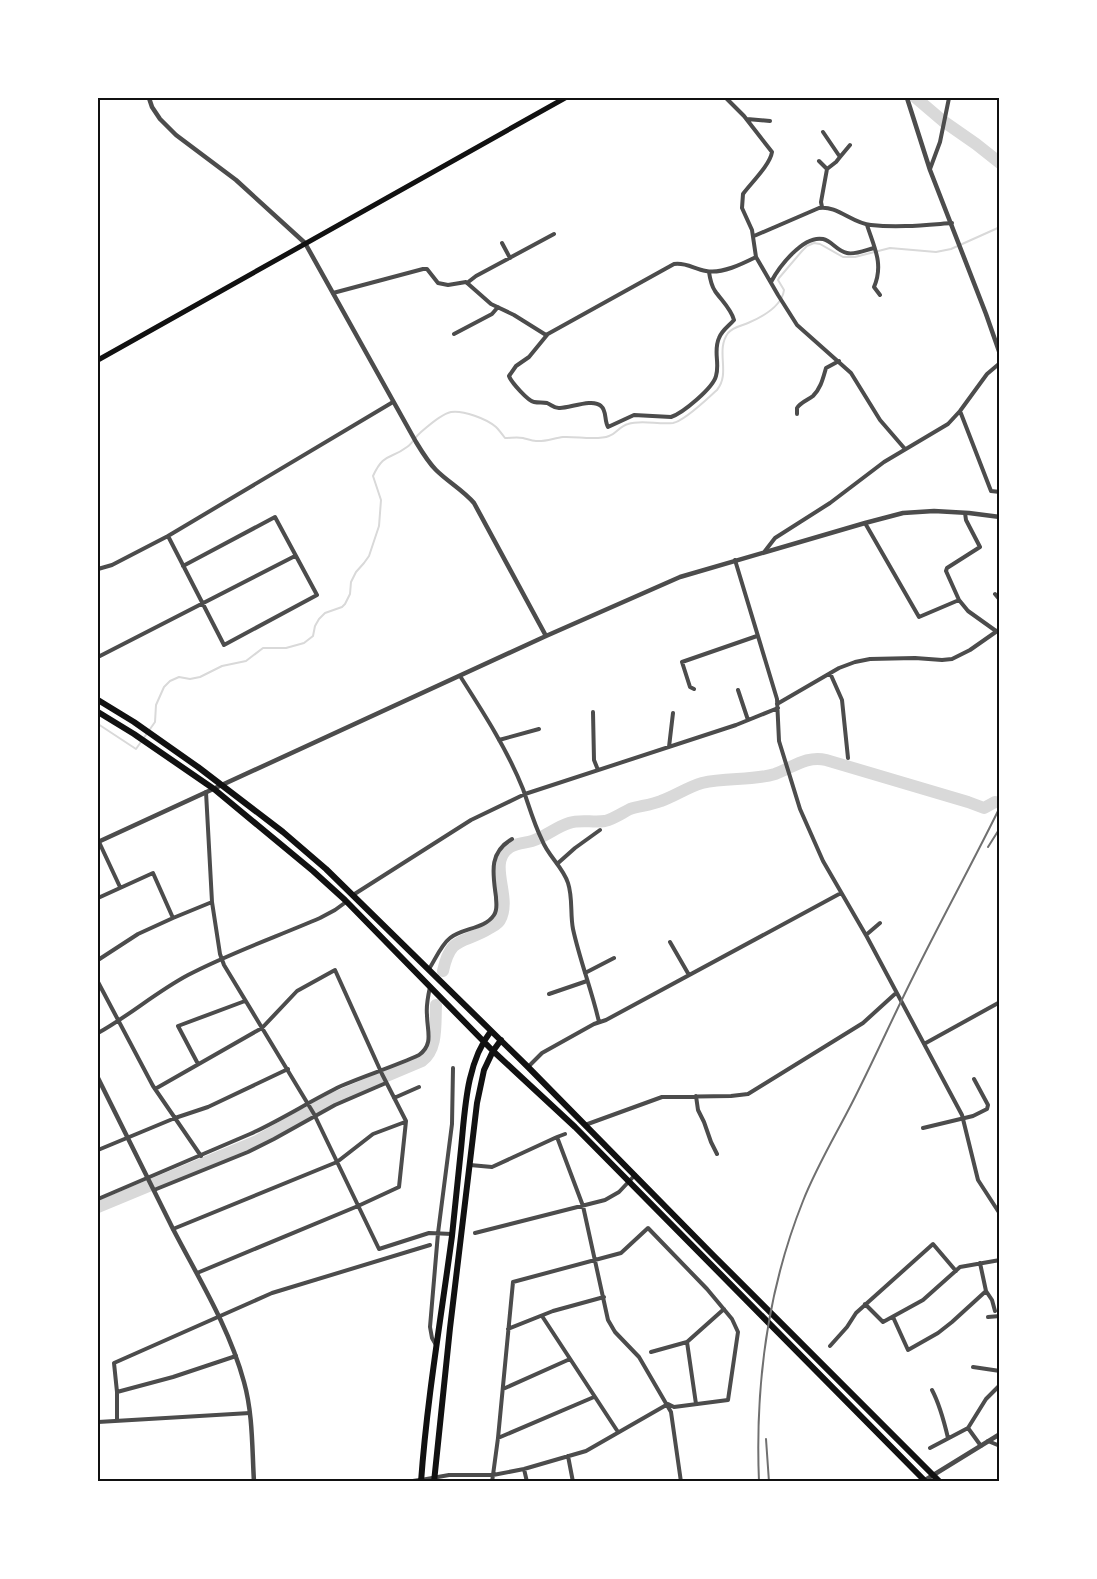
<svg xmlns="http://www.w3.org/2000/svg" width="1097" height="1579" font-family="Commissioner,sans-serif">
	<rect width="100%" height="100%" fill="#fff"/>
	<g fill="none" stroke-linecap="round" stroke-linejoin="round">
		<path stroke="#d9d9d9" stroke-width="2" d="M98,724L136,749L155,722L156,705L164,687L170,681L179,677L190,679L200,677L222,666L246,661L263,648H286L304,643L313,636L315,626L319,619L325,613L342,607L345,604L350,594L351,582L356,572L364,563L369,556L379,526L381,500L373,476C384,452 390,460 407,447C413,443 415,437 420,433C428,426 441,414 451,412C463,410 487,419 496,427C499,430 502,434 505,438C511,438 517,437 523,438C527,439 532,441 536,441C545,442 554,438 563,437C576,436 597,441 609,436C616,434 620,426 628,424C642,419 658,425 673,423C685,421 708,398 717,390C731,373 715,351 728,333C733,327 741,326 748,323C762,317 782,306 784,290L778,280L779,278L802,251L807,246L814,243L820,244L843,257H855L890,248L936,252L951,249L1000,227"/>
		<path stroke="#d9d9d9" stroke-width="12" d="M916,98L943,121L976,144L1000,163
			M443,971C451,934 463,945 490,928C493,926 498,924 500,920C513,896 486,863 510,847C517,843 525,843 532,841C545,837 556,827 569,823C581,819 593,823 605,821C614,819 622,813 630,809C640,806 651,805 661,801C675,796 688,787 702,783C726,777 752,781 775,774C792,768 807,755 826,760L968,802L984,808L995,802
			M98,1207L257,1141L332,1099L422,1061C438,1049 435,1024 436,1005"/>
		<path stroke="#4c4c4c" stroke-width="4" d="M726,98L744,116L772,152C770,165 751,183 743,194L742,208L752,230L756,257L778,295L797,325L851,373L880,420L905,449
			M747,119L770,121
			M840,157L850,145
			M819,161L827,169
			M930,169L940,142L949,98
			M822,207L821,202L827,169L836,162L840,157L823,132
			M867,225C874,247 884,264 874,287L880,295
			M754,236L819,208C837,205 853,224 871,225C898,228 925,225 952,223
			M502,243L510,258
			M771,282C779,267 803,235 823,239C832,241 837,251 847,253C855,255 866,250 874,248
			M467,283L476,276L554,234
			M333,293L423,269H427L438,283L448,285L466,282L491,304L514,315L546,335L674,264C686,262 694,269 706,271C722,274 742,264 756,257
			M454,334L492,314L498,307
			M547,335L529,357L516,366L509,376C511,382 528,401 534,402C539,403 543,402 547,403C552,405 555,409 560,408C570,408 593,398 601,406C607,411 604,420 608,427L634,415L671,417C683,413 713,388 716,376C720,363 713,351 719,338C722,330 729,326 734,320C731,309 722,301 715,291C711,285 710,279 709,272
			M960,411L991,491L1000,492
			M797,414V408C801,402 808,400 813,396C821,388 823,378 826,368L839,361
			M965,513L966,520L980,547L947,568L946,571L959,600L968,611L996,631
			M865,523L919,617L959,600
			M168,536L224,645L317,595L275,517L183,566
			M765,551L775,538L830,503L884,462L948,424L960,411L987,374L1000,363
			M735,560L777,699L779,741L800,809L823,861L867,937L962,1115L978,1180L1000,1214
			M98,569L112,565L168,536L393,402
			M995,594L1000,600
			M98,657L295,556
			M830,673L842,700L848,758
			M460,676C483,712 507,749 523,789C529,806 534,824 542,840C548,856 563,867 568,883C573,898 570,914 573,929C580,961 592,991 599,1022
			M694,689L690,687L682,662L757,636
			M738,690L748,720
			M777,704L839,668L855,662L870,659L915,658L942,660L952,659L970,650L1000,629
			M593,712L594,760L598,770
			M499,740L539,729
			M669,747L673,713
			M206,792L212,902
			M99,842L120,887
			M557,864L575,848L600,830
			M353,895L471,820L525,794L736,725L778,708
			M98,898L153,873L173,918
			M866,935L880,923
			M670,942L689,975
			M98,960L138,934L173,918L212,902L220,954L224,965L314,1114L379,1249L429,1233L452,1234
			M429,969C435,960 441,945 450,938C462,928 485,929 494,915C498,909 496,903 496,897C493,874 488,853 512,839
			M585,973L614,958
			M98,982L153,1086L201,1156
			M549,994L587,981
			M98,1033C129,1016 156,992 188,975C230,953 276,937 320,918L335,910L346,902
			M924,1044L1000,1002
			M198,1064L178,1026L245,1001
			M528,1067L542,1053L594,1024L606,1020L841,893
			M155,1089L262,1028L297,991L335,970L382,1074L406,1121L399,1187L358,1206L197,1273
			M696,1096L698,1110L704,1122L711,1142L717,1154
			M394,1098L419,1087
			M585,1125L662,1097L731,1096L748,1094L863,1023L896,993
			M923,1128L973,1116L987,1109L988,1105L974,1079
			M557,1137L565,1134
			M98,1150L175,1118L208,1107L288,1069
			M470,1165L492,1167L557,1137L583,1206L608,1320L615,1332L639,1357L671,1412L681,1482
			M154,1190L248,1152L274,1139L335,1105L386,1083
			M98,1199L250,1134C281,1120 310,1101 341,1086C366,1075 393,1067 419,1055C434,1044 427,1031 427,1015C426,1006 428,996 430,987
			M173,1229L337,1162L373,1134L405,1122
			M475,1233L605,1200L619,1192L635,1175
			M986,1291L992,1300L995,1311
			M865,1304L883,1322L923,1300L960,1267L1000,1260
			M542,1316L618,1432
			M893,1317L908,1350L938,1333L952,1322L986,1291L980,1263
			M988,1317L1000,1316
			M508,1329L553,1311L604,1297
			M436,1345L432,1338L430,1327L438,1233L452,1124L453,1068
			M830,1346L847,1327L856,1313L933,1244L956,1271
			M651,1352L687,1342
			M973,1367L1000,1371
			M503,1389L570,1359
			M932,1390C940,1405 944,1421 948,1438
			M117,1392L173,1377L236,1356
			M696,1404L687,1342L724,1309
			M117,1420V1392L114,1363L272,1293L430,1245
			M98,1422L250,1413
			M498,1438L594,1397
			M988,1441L1000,1446
			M981,1446L968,1428L986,1399L1000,1385
			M930,1448L968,1428
			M568,1456L573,1482
			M524,1469L527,1482
			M421,1480L449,1475H493L524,1469L586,1451L668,1404L674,1407L728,1400L738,1332L732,1319L707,1289L648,1228L621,1253L513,1282L498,1438L493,1475L492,1482"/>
		<path stroke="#4c4c4c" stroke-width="4.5" d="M149,98L152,107L160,119L176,135L236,180L305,243L416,442C422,452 428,462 436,470C448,482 463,490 474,503L546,636
			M907,98L930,170L986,314L1000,354
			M98,842L546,636L680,577L865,523L903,513L934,511L969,513L1000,517
			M98,1078C123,1128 148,1179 173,1229C199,1279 229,1327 244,1382C253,1414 252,1449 254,1482
			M408,1482L421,1480
			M922,1482L1000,1434"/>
		<path stroke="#111" stroke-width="5" d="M98,360L565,98"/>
		<path stroke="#111" stroke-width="6" d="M98,700L134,722L198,767L283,832L326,869L528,1067L714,1256L940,1482
			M98,712L134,734L214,789L313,871L345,900L493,1051L575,1127L926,1482
			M421,1482C427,1399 441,1318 452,1236C455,1207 458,1178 461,1149C465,1110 466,1063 491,1031
			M434,1482L450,1328L477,1103L484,1070L493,1051L501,1040"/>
		<path stroke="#707070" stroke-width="2" d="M988,847L1000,828
			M766,1439L769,1482
			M759,1482C755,1385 767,1291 803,1201C818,1163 840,1128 858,1091C877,1053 894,1015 913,977C941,920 972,864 1000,807"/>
	</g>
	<rect width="1097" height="1579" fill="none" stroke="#ffffff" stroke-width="198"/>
	<rect x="99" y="99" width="899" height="1381" fill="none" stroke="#111" stroke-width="2"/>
</svg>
